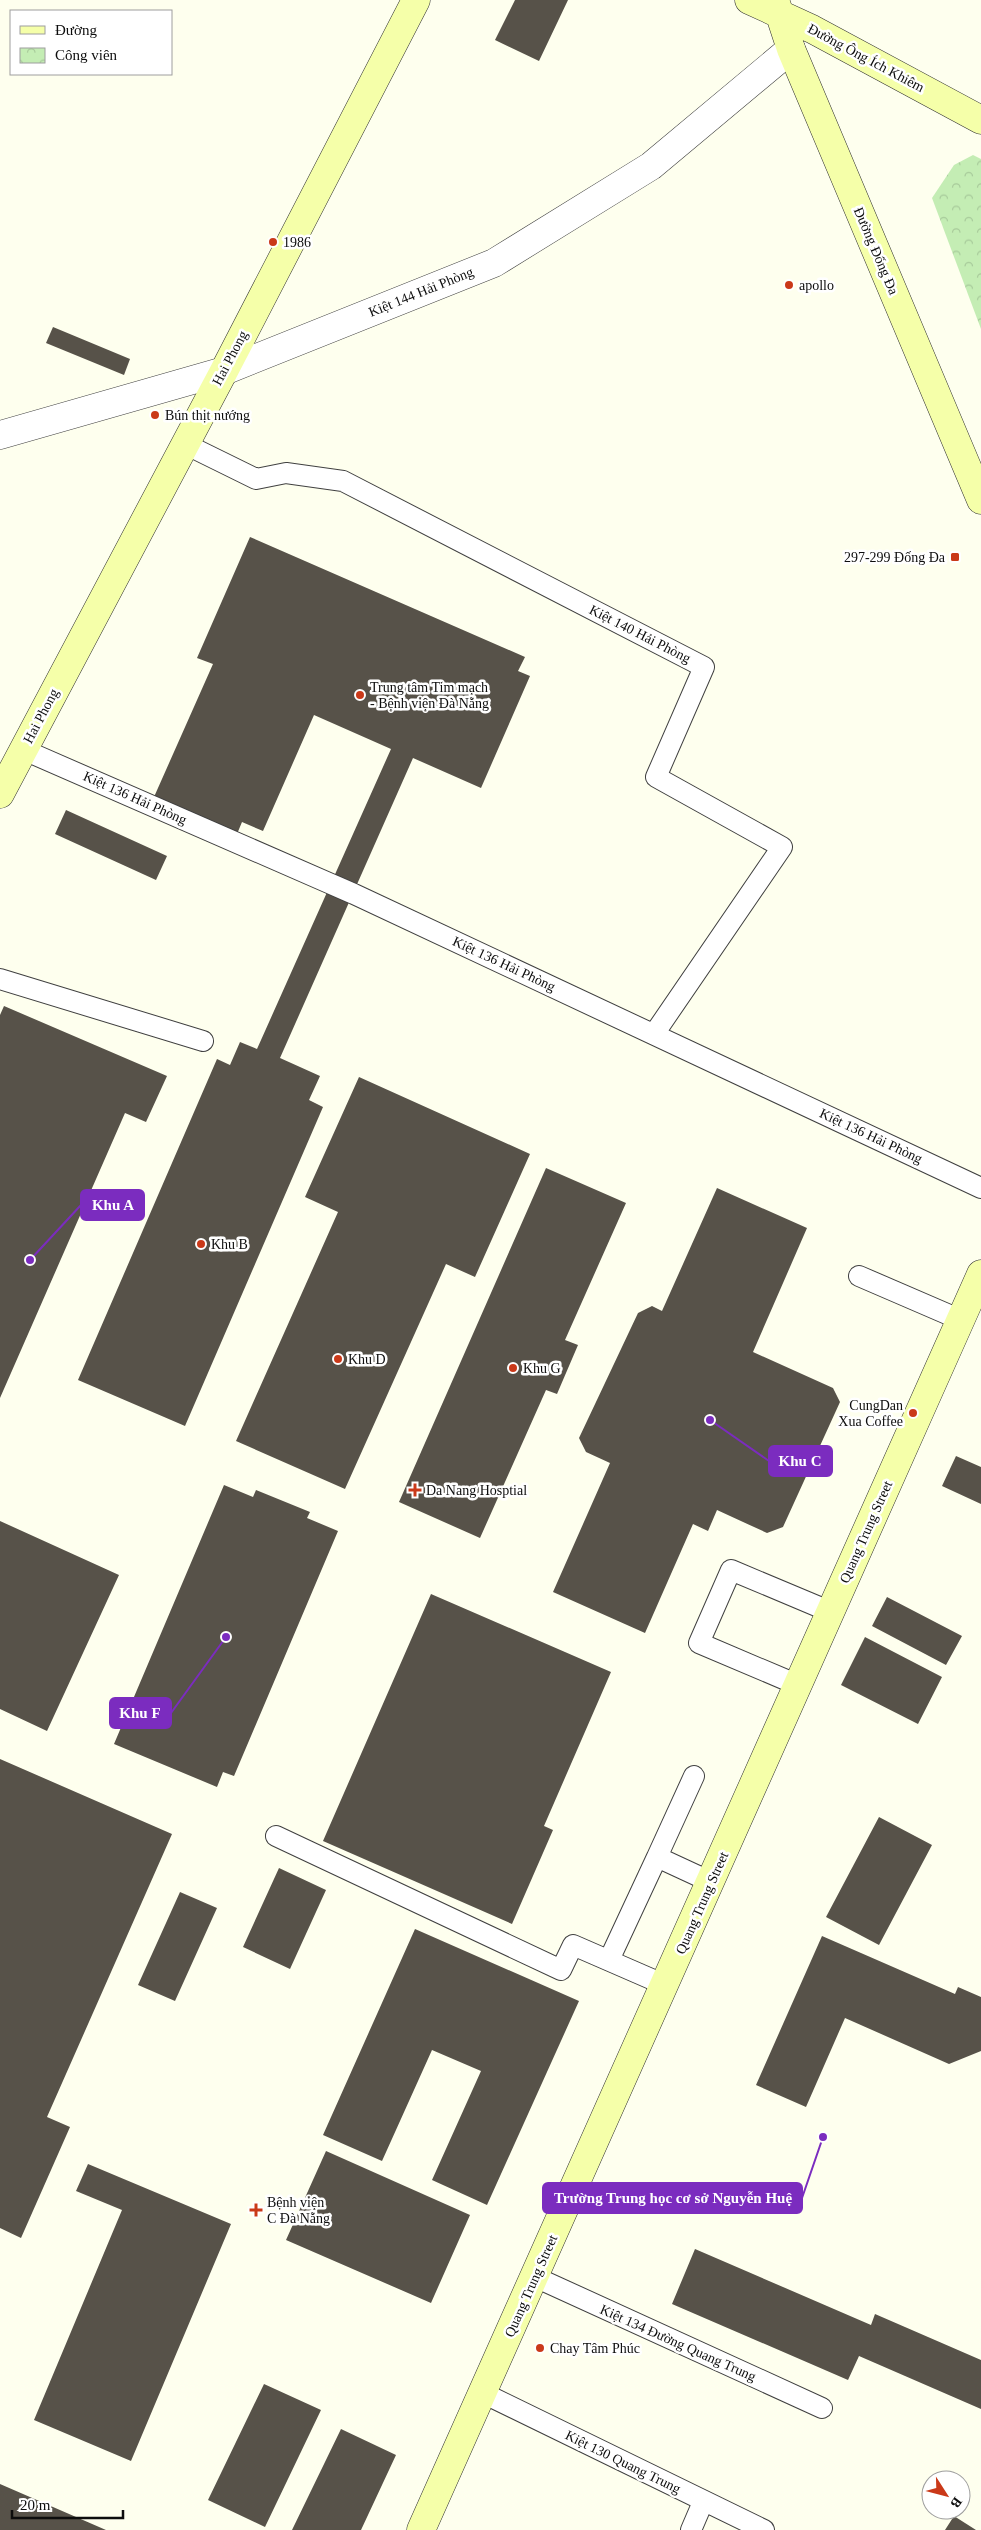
<svg xmlns="http://www.w3.org/2000/svg" width="981" height="2530" font-family="Georgia,serif">
	<defs>
		<pattern id="park-crowns" width="20" height="18" patternUnits="userSpaceOnUse" patternTransform="scale(1.25)"><rect width="20" height="18" fill="#c4edb4"/><path d="M2 6a3 3 0 1 1 6 0M12 15a3 3 0 1 1 6 0" fill="none" stroke="#a7ca9a"/></pattern>
	</defs>
	<rect width="100%" height="100%" fill="#feffee"/>
	<path fill="url(#park-crowns)" d="M973,155L981,159V329L932,198L954,165Z"/>
	<path fill="#575249" d="M515,0H568L539,61L495,40Z
		M53,327L130,359L124,375L46,343Z
		M250,537L525,657L518,671L530,676L481,788L413,758L280,1058L320,1076L309,1100L323,1107L185,1426L78,1380L217,1059L230,1065L240,1042L257,1049L391,749L314,715L263,831L242,822L237,834L154,797L213,664L197,658Z
		M66,810L167,856L156,880L55,834Z
		M4,1006L167,1076L146,1122L125,1113L0,1398V1015Z
		M359,1077L530,1154L475,1277L446,1264L345,1489L236,1441L338,1212L305,1197Z
		M546,1168L626,1203L565,1340L578,1345L557,1394L546,1390L480,1538L399,1502Z
		M717,1188L807,1228L753,1352L833,1388L840,1402L783,1527L767,1533L717,1510L708,1531L693,1524L645,1633L553,1592L610,1463L586,1452L579,1438L638,1313L652,1306L662,1311Z
		M956,1456L981,1467V1504L942,1486Z
		M224,1485L253,1497L256,1490L310,1512L307,1518L338,1531L234,1776L223,1772L217,1787L114,1744Z
		M0,1521L119,1575L47,1731L0,1709Z
		M431,1594L611,1672L544,1826L553,1830L512,1924L323,1841Z
		M887,1597L962,1636L946,1665L872,1626Z
		M865,1637L942,1677L918,1724L841,1685Z
		M0,1759L172,1834L47,2117L70,2127L21,2238L0,2228Z
		M879,1817L932,1845L879,1945L826,1917Z
		M279,1868L326,1890L290,1969L243,1947Z
		M180,1892L217,1908L175,2001L138,1985Z
		M415,1929L579,2001L487,2205L432,2180L481,2071L432,2050L382,2161L323,2135Z
		M822,1936L955,1994L958,1987L981,1997V2051L949,2064L845,2018L806,2107L756,2085Z
		M326,2151L470,2215L431,2303L286,2240Z
		M88,2164L231,2224L131,2461L34,2420L122,2210L76,2191Z
		M695,2249L871,2325L875,2314L981,2360V2409L859,2356L848,2380L672,2304Z
		M264,2384L321,2410L265,2527L208,2500Z
		M341,2429L396,2455L361,2530H292Z
		M0,2484L106,2530H0Z
		M954,2516L976,2530H945Z"/>
	<g fill="none" stroke-linecap="round" stroke-linejoin="round">
		<defs>
			<path id="lane" d="M185,444L256,479L286,473L343,481L704,667L656,777L782,847L654,1034
				M24,750L354,894L981,1188
				M0,979L203,1041
				M859,1276L961,1320
				M798,1685L699,1643L731,1570L831,1612
				M276,1836L561,1970L573,1945L665,1985
				M657,1857L694,1776
				M609,1960L657,1857L711,1882
				M535,2277L822,2408
				M483,2393L764,2530
				M691,2530L703,2502"/>
			<path id="street" d="M0,435L224,371L494,263L651,166L791,49"/>
			<path id="secondary" d="M749,0L812,29L981,120
				M775,0L791,49L981,500
				M0,794L224,371L416,0
				M421,2530L981,1274"/>
		</defs>
		<use href="#lane" stroke="#404040" stroke-width="22"/>
		<use href="#street" stroke="#404040" stroke-width="29"/>
		<use href="#secondary" stroke="#2f2f2f" stroke-width="29"/>
		<use href="#lane" stroke="#fff" stroke-width="20"/>
		<use href="#street" stroke="#fff" stroke-width="28"/>
		<use href="#secondary" stroke="#f5ffa9" stroke-width="28"/>
	</g>
	<g fill="#ca3919" stroke="#fff" stroke-width="2">
		<circle cx="273" cy="242" r="5"/>
		<circle cx="789" cy="285" r="5"/>
		<circle cx="155" cy="415" r="5"/>
		<rect x="950" y="552" width="10" height="10" rx="2.5"/>
		<circle cx="360" cy="695" r="5"/>
		<circle cx="201" cy="1244" r="5"/>
		<circle cx="338" cy="1359" r="5"/>
		<circle cx="513" cy="1368" r="5"/>
		<circle cx="913" cy="1413" r="5"/>
		<path d="M412.5 1482.5h5v5h5v5h-5v5h-5v-5h-5v-5h5z"/>
		<path d="M253.5 2202.5h5v5h5v5h-5v5h-5v-5h-5v-5h5z"/>
		<circle cx="540" cy="2348" r="5"/>
	</g>
	<g text-anchor="middle" dominant-baseline="central" stroke-width="5" stroke-linejoin="round" paint-order="stroke">
		<g font-size="14" fill="#0d0d0d" stroke="#fff">
			<text transform="translate(866 58) rotate(28)">Đường Ông Ích Khiêm</text>
			<text transform="translate(876 251) rotate(67)">Đường Đống Đa</text>
			<text transform="translate(421 292) rotate(-22)">Kiệt 144 Hải Phòng</text>
			<text transform="translate(230 358) rotate(-62)">Hai Phong</text>
			<text transform="translate(640 634) rotate(27)">Kiệt 140 Hải Phòng</text>
			<text transform="translate(41 716) rotate(-62)">Hai Phong</text>
			<text transform="translate(135 798) rotate(24)">Kiệt 136 Hải Phòng</text>
			<text transform="translate(504 964) rotate(25)">Kiệt 136 Hải Phòng</text>
			<text transform="translate(871 1136) rotate(25)">Kiệt 136 Hải Phòng</text>
			<text transform="translate(866 1532) rotate(-66)">Quang Trung Street</text>
			<text transform="translate(702 1903) rotate(-66)">Quang Trung Street</text>
			<text transform="translate(531 2286) rotate(-66)">Quang Trung Street</text>
			<text transform="translate(678 2343) rotate(24)">Kiệt 134 Đường Quang Trung</text>
			<text transform="translate(623 2462) rotate(26)">Kiệt 130 Quang Trung</text>
		</g>
		<g font-size="14" fill="#0d0d0d" stroke="#fff" text-anchor="start">
			<text x="283" y="242">1986</text>
			<text x="799" y="285">apollo</text>
			<text x="165" y="415">Bún thịt nướng</text>
			<text x="945" y="557" text-anchor="end">297-299 Đống Đa</text>
			<text x="370" y="687">Trung tâm Tim mạch<tspan x="370" dy="16">- Bệnh viện Đà Nẵng</tspan></text>
			<text x="211" y="1244">Khu B</text>
			<text x="348" y="1359">Khu D</text>
			<text x="523" y="1368">Khu G</text>
			<text x="903" y="1405" text-anchor="end">CungDan<tspan x="903" dy="16">Xua Coffee</tspan></text>
			<text x="426" y="1490">Da Nang Hosptial</text>
			<text x="267" y="2202">Bệnh viện<tspan x="267" dy="16">C Đà Nẵng</tspan></text>
			<text x="550" y="2348">Chay Tâm Phúc</text>
		</g>
	</g>
	<path fill="none" stroke="#7b2cbf" stroke-width="2" d="M30 1260L81 1205M710 1420L769 1461M226 1637L171 1713M823 2137L802 2198"/>
	<g fill="#7b2cbf" stroke="#fff" stroke-width="2">
		<circle cx="30" cy="1260" r="5"/>
		<circle cx="710" cy="1420" r="5"/>
		<circle cx="226" cy="1637" r="5"/>
		<circle cx="823" cy="2137" r="5"/>
	</g>
	<g fill="#7b2cbf" stroke="#7b2cbf" stroke-width="2">
		<rect x="81" y="1190" width="63" height="30" rx="5"/>
		<rect x="769" y="1446" width="63" height="30" rx="5"/>
		<rect x="110" y="1698" width="61" height="30" rx="5"/>
		<rect x="543" y="2183" width="259" height="30" rx="5"/>
	</g>
	<g font-size="15" text-anchor="middle" font-weight="bold" fill="#fff">
		<text x="113" y="1210">Khu A</text>
		<text x="800" y="1466">Khu C</text>
		<text x="140" y="1718">Khu F</text>
		<text x="673" y="2203">Trường Trung học cơ sở Nguyễn Huệ</text>
	</g>
	<rect x="10" y="10" width="162" height="65" fill="#ffffff" stroke="#9e9e9e"/>
	<rect x="20" y="26" width="25" height="8" fill="#f5ffa9" stroke="#9e9e9e"/>
	<text x="55" y="35" font-size="15" fill="#0d0d0d">Đường</text>
	<rect x="20" y="48" width="25" height="15" fill="url(#park-crowns)" stroke="#9e9e9e"/>
	<text x="55" y="60" font-size="15" fill="#0d0d0d">Công viên</text>
	<g transform="translate(946 2495) rotate(126)"><circle r="24" fill="#ffffff" stroke="#9e9e9e"/>
	<path d="M0-4L9 19L0 12L-9 19Z" fill="#ca3919"/>
	<text y="-8" font-size="14" font-weight="bold" text-anchor="middle" fill="#0d0d0d">B</text>
	</g>
	<path d="M12 2510v8h111v-8" fill="none" stroke="#0d0d0d" stroke-width="2.5"/>
	<text x="20" y="2510" font-size="15" fill="#0d0d0d" stroke="#ffffff" stroke-width="4" paint-order="stroke">20 m</text>
</svg>
